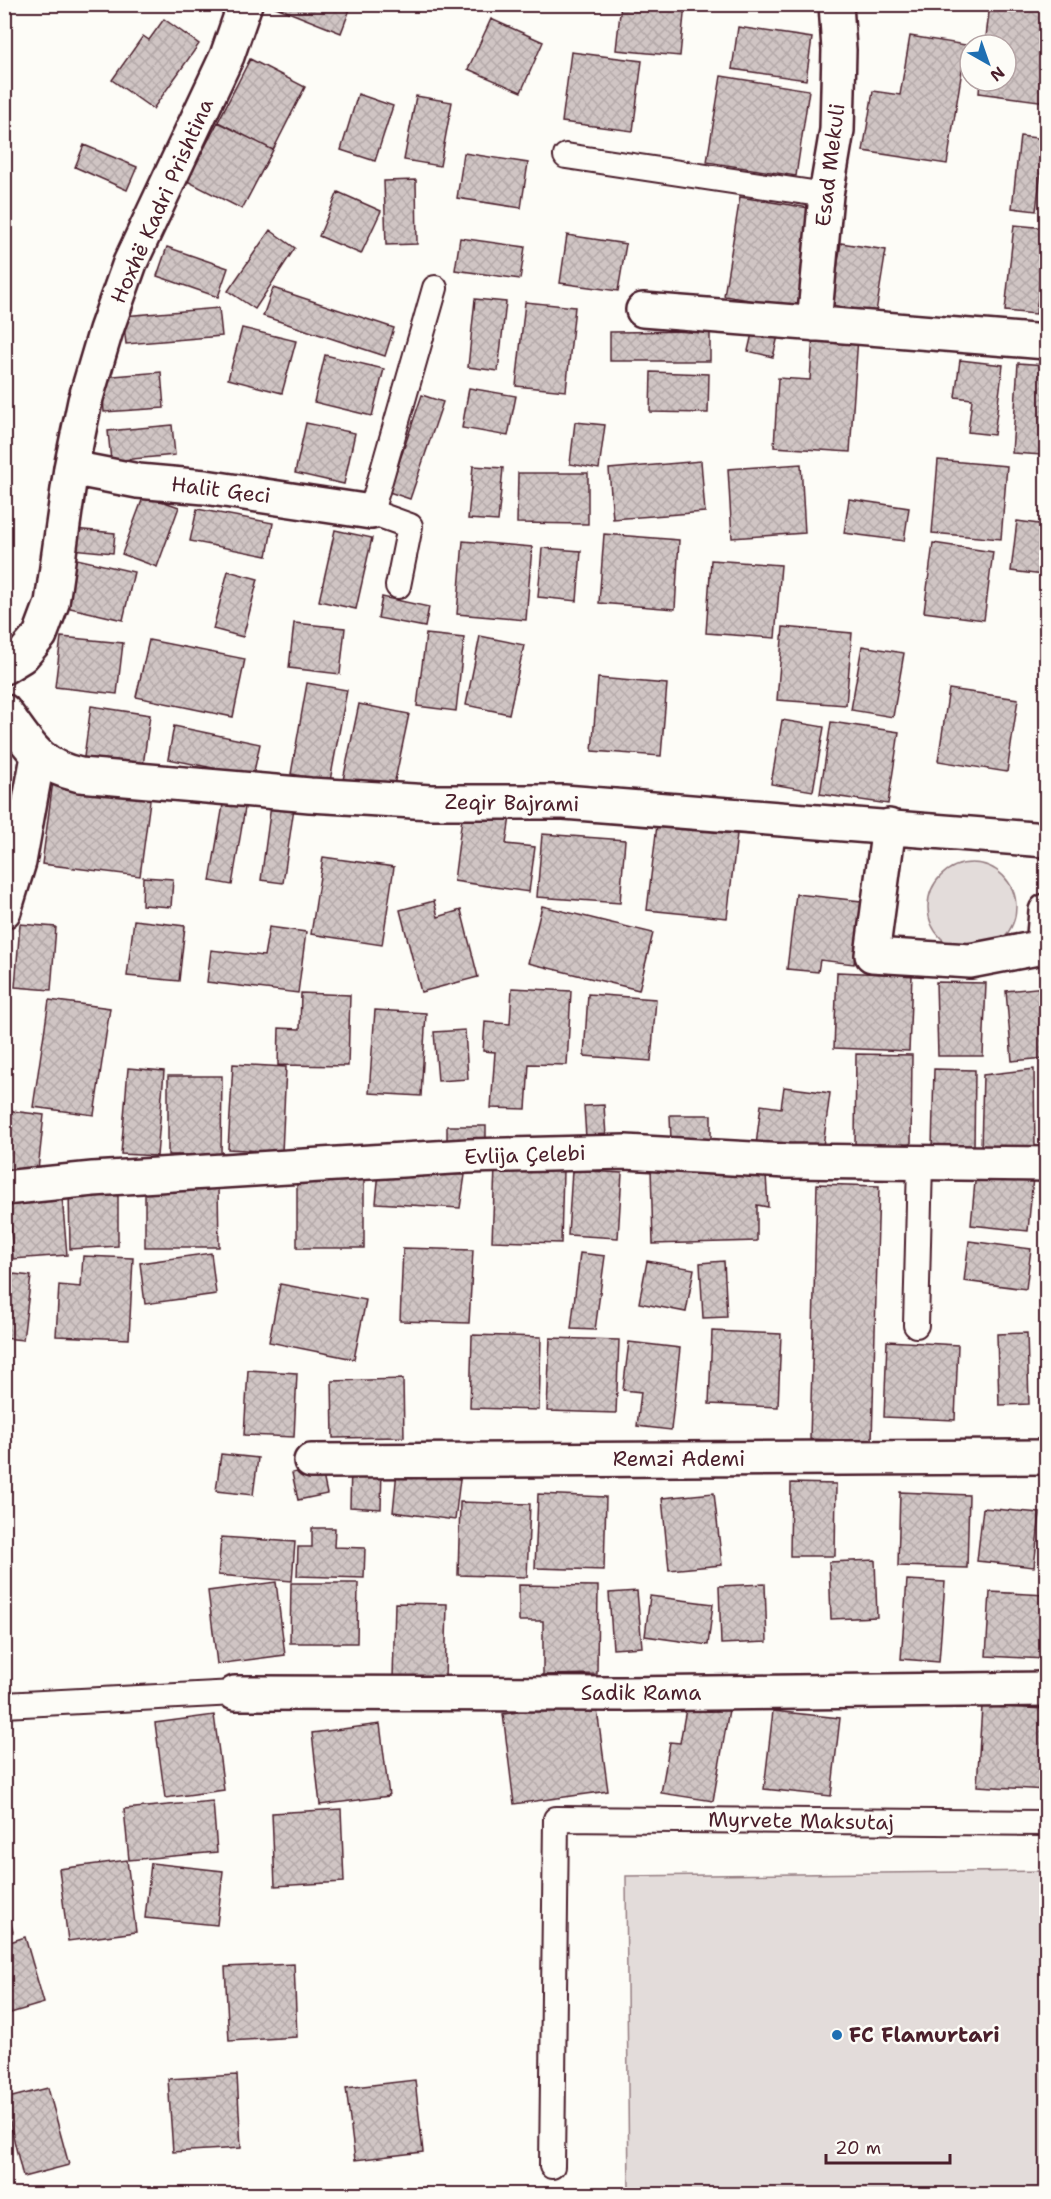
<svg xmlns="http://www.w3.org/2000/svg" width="1051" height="2199" font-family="'Shantell Sans',sans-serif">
	<defs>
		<pattern id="building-cross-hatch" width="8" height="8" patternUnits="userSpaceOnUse" patternTransform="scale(1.5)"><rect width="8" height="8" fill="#d0c5c4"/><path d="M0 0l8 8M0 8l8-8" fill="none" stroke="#b4a9a9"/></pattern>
	</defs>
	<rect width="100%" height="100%" fill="#fdfcf7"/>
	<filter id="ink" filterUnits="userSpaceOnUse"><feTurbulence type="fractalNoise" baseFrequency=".0167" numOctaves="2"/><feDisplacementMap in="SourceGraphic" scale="12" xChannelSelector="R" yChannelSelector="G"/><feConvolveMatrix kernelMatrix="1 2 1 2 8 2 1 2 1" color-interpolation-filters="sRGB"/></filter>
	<g filter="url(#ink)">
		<path fill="#e3dcda" stroke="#967e82" stroke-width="1.5" d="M928 907a44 44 0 1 1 88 0a44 44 0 1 1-88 0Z
			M1046,1871V2194H629L626,1876Z"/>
		<path fill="url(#building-cross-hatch)" stroke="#4a1f2b" stroke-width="1.5" d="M268,4H352L341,33Z
			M621,4H685L680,56L616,50Z
			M990,4H1046V102L979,93L980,81H1006V45H985Z
			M164,19L199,44L153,109L112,80L143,36L149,40Z
			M491,19L543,42L521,92L468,69Z
			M738,27L812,38L806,80L732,69Z
			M910,36L966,45L947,164L863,151L873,91L900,95Z
			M571,52L642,61L633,131L562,122Z
			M250,59L305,87L273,150L218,122Z
			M721,76L809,90L796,176L707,162Z
			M358,94L393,106L375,161L341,150Z
			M416,96L452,102L440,166L404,160Z
			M218,122L273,150L242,209L187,181Z
			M1020,136L1045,139L1036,211L1012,208Z
			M84,145L137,167L127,190L75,167Z
			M464,153L528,163L521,208L457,198Z
			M416,180L417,244L386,245L384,181Z
			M338,192L381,211L361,254L319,236Z
			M740,197L816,209L800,308L724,296Z
			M1014,225L1046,228L1036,314L1005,311Z
			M270,230L295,248L255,309L228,291Z
			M567,235L626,244L618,291L560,283Z
			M460,238L525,247L520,279L455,270Z
			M841,243L886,250L876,312L831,305Z
			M167,247L228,268L218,297L157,276Z
			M273,288L394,328L385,356L263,316Z
			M475,299L506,302L498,371L468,367Z
			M525,302L575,307L566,391L516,386Z
			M219,308L222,336L126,344L123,316Z
			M242,328L296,341L282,393L228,379Z
			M753,329L778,336L773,357L748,351Z
			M710,331V361H610V332Z
			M813,334L858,337L850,452L774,447L778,378L810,380Z
			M325,355L384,369L372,416L314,402Z
			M960,360L1003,365L994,435L968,432L972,399L955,397Z
			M1018,363L1046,365L1043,455L1012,453Z
			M161,372L164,408L104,412L102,377Z
			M651,372L709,374L708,413L650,412Z
			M469,388L516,396L508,436L462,428Z
			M422,395L443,402L410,499L389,492Z
			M575,422L605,425L599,469L570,464Z
			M306,423L355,433L344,484L295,473Z
			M172,425L175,455L111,461L108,431Z
			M938,460L1007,466L1001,539L932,533Z
			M701,461L705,512L613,519L609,469Z
			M801,464L805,533L732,538L728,469Z
			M473,466L503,468L498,521L468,519Z
			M518,473H588V524L517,523Z
			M144,495L179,507L157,567L122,554Z
			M849,499L909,508L904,541L844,533Z
			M197,509L273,523L267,556L190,541Z
			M1017,521L1046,525L1043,575L1011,571Z
			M74,529L115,533L113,553L72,549Z
			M335,530L372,538L356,609L319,601Z
			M604,534L679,540L675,609L599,603Z
			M463,541L532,547L526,620L457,614Z
			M933,543L993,552L984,620L924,612Z
			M542,548L581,551L577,601L538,597Z
			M68,557L134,572L123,620L57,605Z
			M711,560L781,565L775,638L706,633Z
			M228,571L258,579L243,637L213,629Z
			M382,597L429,607L425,627L378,618Z
			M294,623L345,628L340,674L289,668Z
			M783,627L852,633L846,705L777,700Z
			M426,634L464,638L456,711L417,706Z
			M480,636L524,645L509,714L466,705Z
			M61,637L123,643L117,694L55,687Z
			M149,640L245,659L233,717L136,697Z
			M862,646L904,653L893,717L851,710Z
			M598,678L667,684L661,756L592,751Z
			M307,683L347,690L330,781L291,774Z
			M949,689L1018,699L1007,772L938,761Z
			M359,704L409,714L393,790L343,780Z
			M91,706L150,715L142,773L83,764Z
			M782,720L824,727L813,791L771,784Z
			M831,722L899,732L888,804L820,794Z
			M174,726L260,744L253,776L168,759Z
			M53,781L151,793L140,876L42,864Z
			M272,798L295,801L283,883L261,880Z
			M224,799L246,802L232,885L210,881Z
			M463,810L510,817L506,844L535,847L529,892L454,881Z
			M657,825L737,834L727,918L647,910Z
			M542,834L625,840L620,903L537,897Z
			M323,857L394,867L382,945L311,934Z
			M143,877L173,879L171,907L142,905Z
			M796,894L861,901L854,964L820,960L818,972L787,969Z
			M434,901L438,917L461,910L478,977L421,992L400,910Z
			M542,906L653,933L639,990L528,963Z
			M134,920L185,926L179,981L127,976Z
			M20,924L56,927L51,990L15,987Z
			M269,927L306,932L298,993L207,982L211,950L264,956Z
			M837,972L912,975L909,1051L834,1048Z
			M936,982L986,983L983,1056H938Z
			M1045,987L1046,1058L1012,1061L1006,991Z
			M512,988L571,991L567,1065L529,1064L526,1109L491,1108L495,1052L483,1051L485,1022L510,1024Z
			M301,993L350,995L348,1066L278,1065L279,1028L300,1029Z
			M588,994L656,999L651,1061L584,1056Z
			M49,1000L110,1008L94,1115L33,1107Z
			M375,1010L426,1013L421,1096L369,1093Z
			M465,1030L468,1079L438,1081L434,1032Z
			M856,1054L912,1055L911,1146L855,1145Z
			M233,1064L286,1067L282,1152L228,1149Z
			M128,1068L164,1071L157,1156L121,1154Z
			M934,1069L975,1070L974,1150L932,1149Z
			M1034,1069L1035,1147L981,1148L983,1075Z
			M1042,1069H1046V1145H1044Z
			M168,1076H222L221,1155H168Z
			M784,1087L830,1093L822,1154L756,1145L761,1105L781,1108Z
			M604,1105L606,1137L586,1138L584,1106Z
			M4,1110L44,1115L37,1179L4,1175Z
			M670,1115H711V1139L671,1140Z
			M447,1126H486V1140L447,1141Z
			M651,1167L766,1175L768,1207L757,1205V1241L653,1244Z
			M495,1168L563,1171L561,1243L492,1241Z
			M572,1170L622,1173L618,1238L568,1235Z
			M379,1171L465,1175L460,1208L376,1203Z
			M976,1171L1033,1177L1028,1231L971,1225Z
			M297,1178H364V1248H297Z
			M817,1184L879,1186L872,1441L810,1439Z
			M118,1186V1246L70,1249L69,1188Z
			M145,1187H218L219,1247H145Z
			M62,1196L67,1255L13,1259L9,1200Z
			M969,1241L1031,1249L1026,1289L964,1281Z
			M403,1248L473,1250L469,1323L400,1321Z
			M211,1253L216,1294L145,1304L140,1263Z
			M580,1253L605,1256L595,1330L571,1329Z
			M83,1256L133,1258L129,1339L56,1336L59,1285L81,1287Z
			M647,1261L694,1269L686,1312L639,1303Z
			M724,1261L727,1317L703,1318L700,1263Z
			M4,1273L31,1276L23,1340L4,1338Z
			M280,1284L366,1300L354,1359L269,1342Z
			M712,1331L781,1334L778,1407L709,1404Z
			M1027,1333L1029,1404L999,1405L997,1334Z
			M472,1335L541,1337L539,1410L470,1408Z
			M550,1338L619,1340L616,1413L547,1411Z
			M887,1341L958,1345L955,1420L884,1417Z
			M629,1342L680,1348L671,1430L637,1426L641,1392L623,1390Z
			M248,1370L297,1373L294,1437L244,1435Z
			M403,1379L404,1437L333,1438L332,1381Z
			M221,1454L258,1458L253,1495L216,1491Z
			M321,1466L327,1494L298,1500L292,1473Z
			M351,1466L382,1467L381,1509L350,1507Z
			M397,1471L460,1479L455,1520L393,1512Z
			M791,1483L836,1484L835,1556H790Z
			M900,1492L969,1495L967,1568L898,1566Z
			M714,1493L722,1565L669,1570L662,1498Z
			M538,1494L606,1497L604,1570L535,1568Z
			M460,1502L530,1504L527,1577L458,1575Z
			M983,1508L1040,1513L1034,1567L977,1561Z
			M312,1528H335L334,1547L365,1548L364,1578L297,1576L298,1547H312Z
			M221,1537L295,1542L292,1581L218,1575Z
			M875,1560L877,1617L831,1619L829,1562Z
			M907,1580L945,1582L939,1662L901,1659Z
			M276,1582L285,1655L217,1664L208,1591Z
			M291,1583H358L357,1643H290Z
			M765,1584L767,1642L721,1644L719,1586Z
			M519,1585L598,1586L597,1674L543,1675V1621H519Z
			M637,1591L642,1647L613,1649L609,1593Z
			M990,1592L1046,1595V1659L986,1656Z
			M650,1596L713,1604L708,1645L645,1636Z
			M395,1603L447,1604L445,1680L393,1679Z
			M688,1697L730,1704L713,1801L661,1793L670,1742L680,1743Z
			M596,1702L608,1791L514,1804L503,1714Z
			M982,1706L1046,1709V1790L977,1786Z
			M773,1711L840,1718L831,1796L764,1789Z
			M214,1715L224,1790L165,1798L155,1723Z
			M380,1724L389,1796L320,1805L312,1733Z
			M213,1801L217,1852L129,1860L124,1809Z
			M341,1809L344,1882L275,1886L272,1813Z
			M127,1860L136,1932L68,1941L59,1869Z
			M151,1863L223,1871L217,1925L145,1918Z
			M4,1897L13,1932L4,1934Z
			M25,1937L44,2003L4,2015V1944Z
			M294,1964L297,2037L229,2041L225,1967Z
			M237,2075L241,2148L173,2152L168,2079Z
			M415,2080L423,2152L355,2160L346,2088Z
			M48,2088L69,2165L23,2177L4,2099Z"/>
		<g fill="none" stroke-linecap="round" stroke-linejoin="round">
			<defs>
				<path id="service" d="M566,156L826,195
					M398,586L410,526L371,512L435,288
					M916,1325L920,1162
					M4,1705L235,1693
					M552,2166L556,1819L1046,1823"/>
				<path id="minor" d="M643,310L1046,342
					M814,324L826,195L837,130L839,50L836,4
					M71,468L138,481L205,487L371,512
					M4,667L22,656L40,635L52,603L71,468L85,401L106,330L130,263L227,56L245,4
					M4,711C29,744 37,766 80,775L310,795L431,802H564L1046,840
					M889,826L872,955L970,961L1043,947
					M4,911L19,862L38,756
					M1046,911L1043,947H1046
					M4,1188L93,1179L468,1156L625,1152L787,1161L1046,1164
					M311,1461L1046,1457
					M235,1693L624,1694L1046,1689"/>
			</defs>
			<use href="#service" stroke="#4a1f2b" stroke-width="28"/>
			<use href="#minor" stroke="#4a1f2b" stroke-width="38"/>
			<use href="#service" stroke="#fdfcf7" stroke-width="24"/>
			<use href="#minor" stroke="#fdfcf7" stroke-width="33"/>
		</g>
	</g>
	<circle fill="#1f6fb2" stroke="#fdfcf7" stroke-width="2" cx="837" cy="2035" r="6"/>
	<g text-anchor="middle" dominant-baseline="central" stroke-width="5" stroke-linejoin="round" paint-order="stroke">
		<g font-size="21" fill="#4a1f2b" stroke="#fdfcf7">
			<text transform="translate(830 165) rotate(-83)">Esad Mekuli</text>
			<text transform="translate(162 201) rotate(-66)">Hoxhë Kadri Prishtina</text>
			<text transform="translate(221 490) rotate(7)">Halit Geci</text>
			<text transform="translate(512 803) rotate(1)">Zeqir Bajrami</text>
			<text transform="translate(525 1155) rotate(-2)">Evlija Çelebi</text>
			<text x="679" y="1459">Remzi Ademi</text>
			<text x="641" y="1693">Sadik Rama</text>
			<text transform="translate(801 1821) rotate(1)">Myrvete Maksutaj</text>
		</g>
		<g font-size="21" font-weight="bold" fill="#4a1f2b" stroke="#fdfcf7" text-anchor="start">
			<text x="849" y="2035">FC Flamurtari</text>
		</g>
	</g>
	<rect width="1051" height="2199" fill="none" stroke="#fdfcf7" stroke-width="24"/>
	<rect x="12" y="12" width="1027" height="2175" fill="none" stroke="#4a1f2b" stroke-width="2" filter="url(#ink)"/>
	<g transform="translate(988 63) rotate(140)"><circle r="28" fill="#fdfcf7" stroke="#b5a4a5" stroke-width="1.5"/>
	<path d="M0-4.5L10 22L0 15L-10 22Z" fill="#1f6fb2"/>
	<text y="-9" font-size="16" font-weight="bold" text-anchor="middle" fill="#4a1f2b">N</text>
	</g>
	<path d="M826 2154v9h124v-9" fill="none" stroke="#4a1f2b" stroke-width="3"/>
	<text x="835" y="2154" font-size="18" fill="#4a1f2b" stroke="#fdfcf7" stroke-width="4.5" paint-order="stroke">20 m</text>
</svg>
